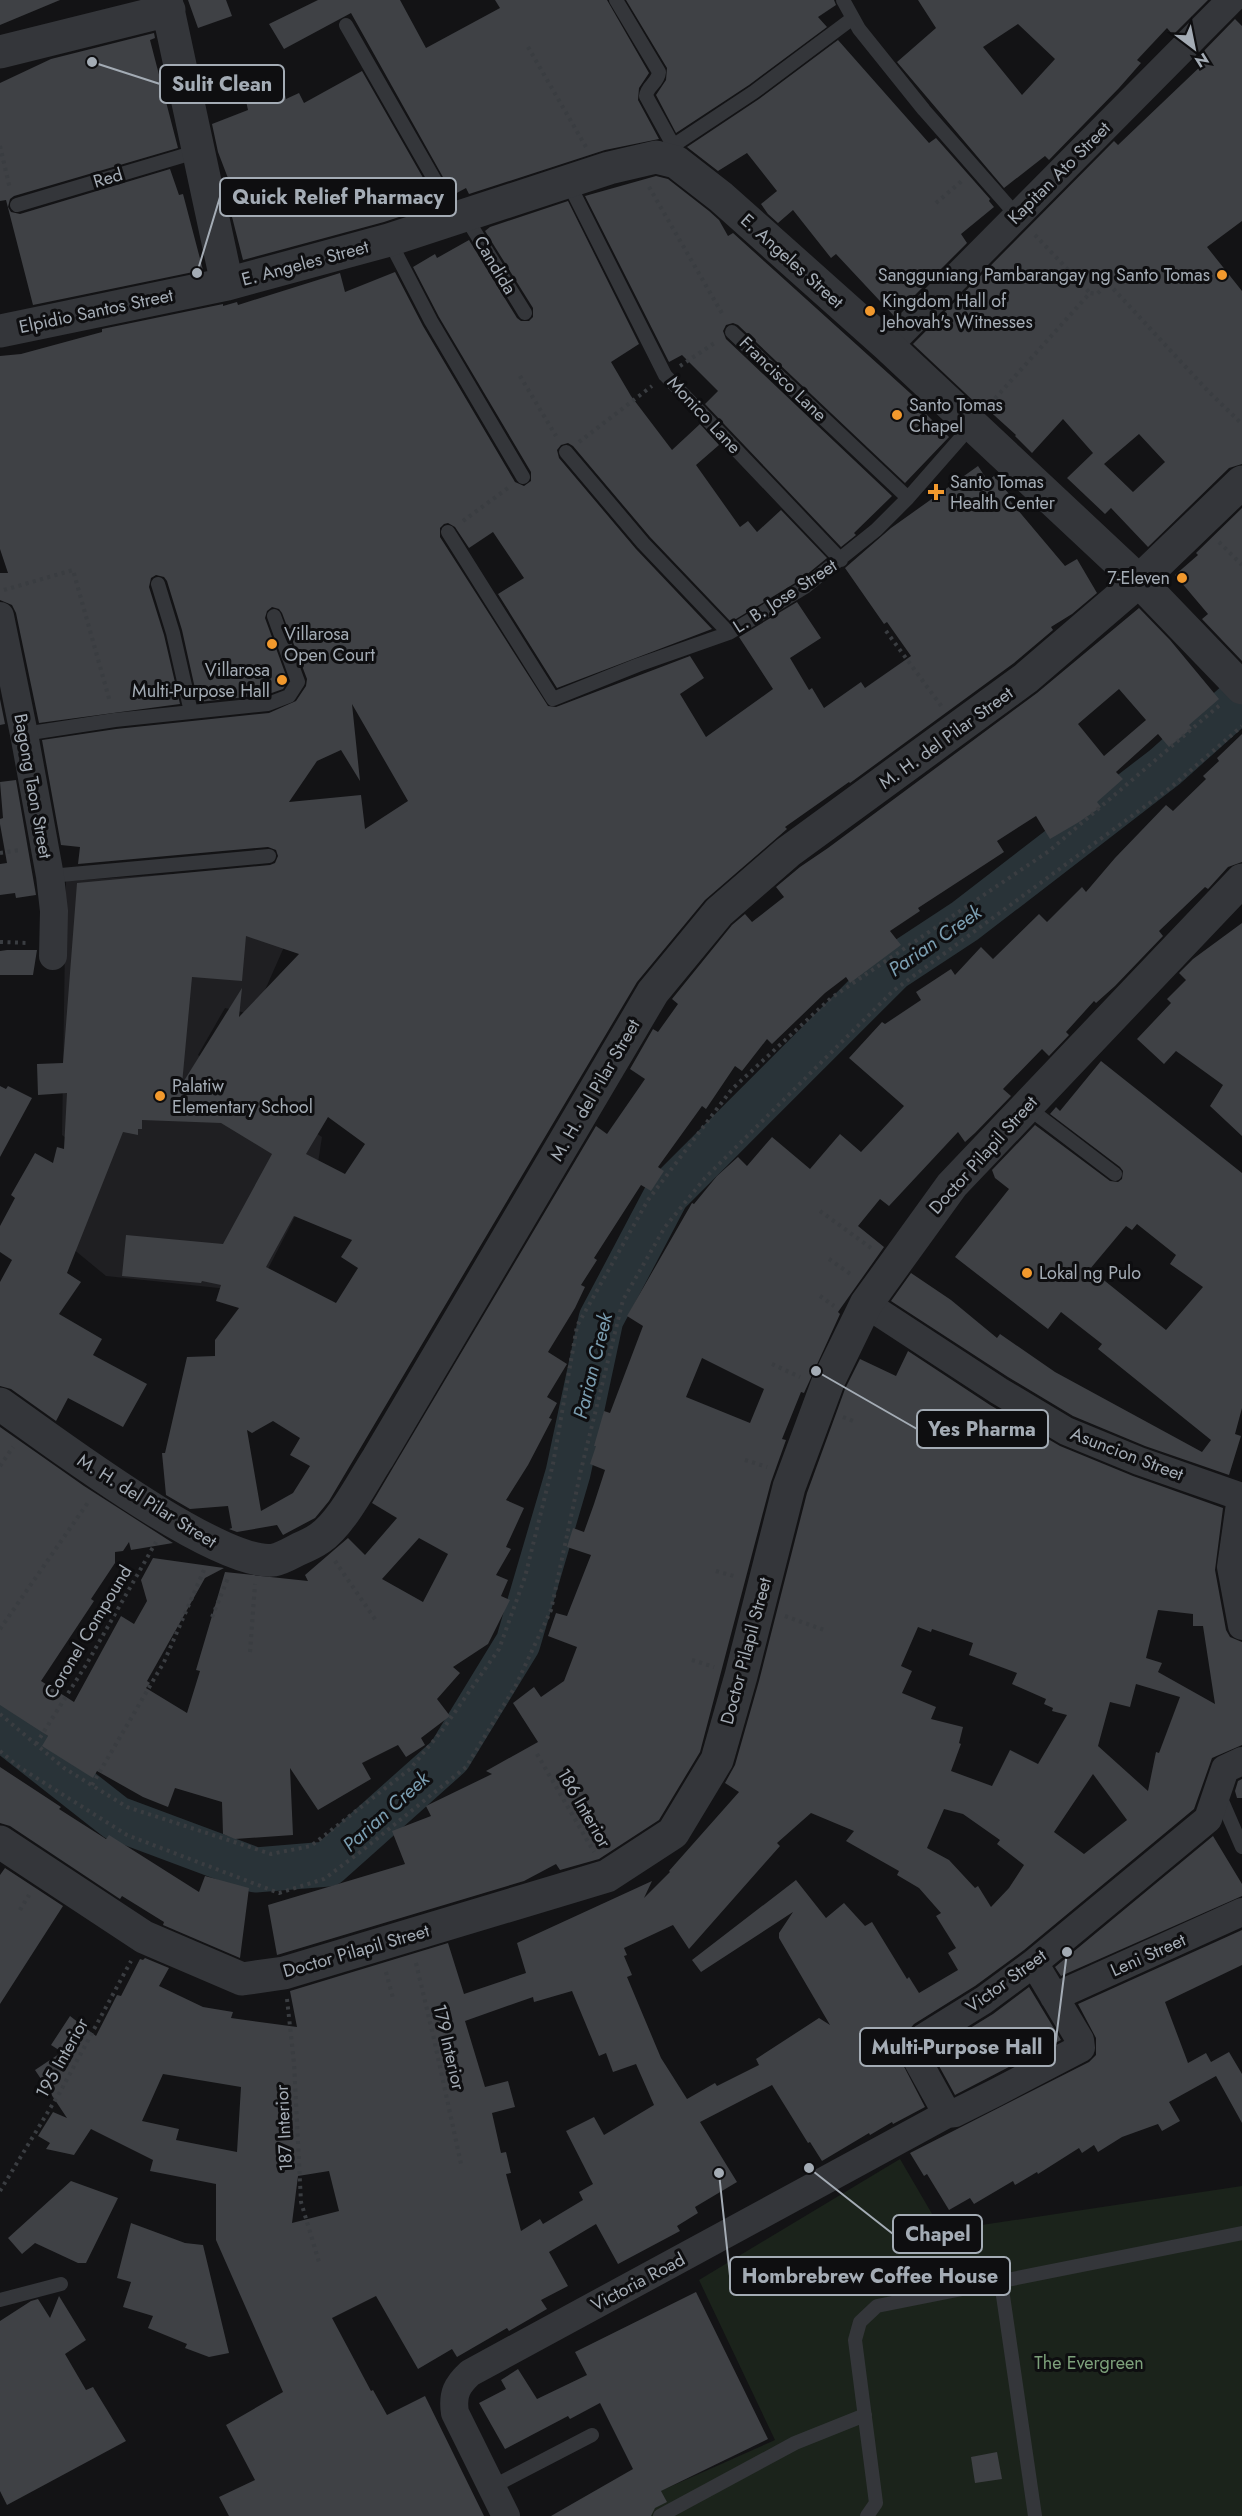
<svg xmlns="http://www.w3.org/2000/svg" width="1242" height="2516" font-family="Jost,sans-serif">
	<rect width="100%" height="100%" fill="#131315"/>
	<path fill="#1f1f22" d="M292,866L299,913L254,1015L225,1008L198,1055L322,1137L316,1176L256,1292L106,1276L72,1248L76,1146L62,1135L66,881Z"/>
	<path fill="#1b231b" d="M900,2159L942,2231L1242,2186V2516H604L775,2440L699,2280Z"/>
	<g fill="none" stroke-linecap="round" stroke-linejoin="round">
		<path stroke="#293338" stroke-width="45" d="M0,1727L116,1818L255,1870L328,1864L449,1756L518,1643L568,1473L601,1319L667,1194L892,969L965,921L1165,767L1242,698"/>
	</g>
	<path fill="#3f4145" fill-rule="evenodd" d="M0,0H60L0,25Z
		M188,0H226L232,16L198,28Z
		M318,0H400L426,48L500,8L495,0H607L649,73L639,88L638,100L659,139L605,150L469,194L466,188L453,195L351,13L284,49L269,24Z
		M626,0H834L836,5L818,17L827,27L749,85L676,133L656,95L666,80L667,68Z
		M918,0H1208L1173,35L1167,28L1137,60L1141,63L1119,88L1049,160L1045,156L1004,188L897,62L936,28ZM1018,24L1055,59L1022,95L983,47Z
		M1235,19L1242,26V221L1207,247L1242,291V464L1229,468L1148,547L1111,508L1105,514L1067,478L1093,453L1063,419L1032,453L1015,436L1016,435L984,406L981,408L913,344L1114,141L1118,145L1204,63L1198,57ZM1139,434L1165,462L1133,492L1104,464Z
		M154,33L155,38L150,40L178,148L14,196L10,199L8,207L11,212L20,214L170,169L179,195L183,194L203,270L33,305L6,200L0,201V83L51,59Z
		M838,40L929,143L936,138L990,199L989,201L994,207L961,234L967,243L894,316L836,254L831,258L793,210L778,223L768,214L761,204L777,191L747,153L718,171L687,147L759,99Z
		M362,71L438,204L384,222L243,260L230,209L239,207L218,152L212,124L248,110L244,92L282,83L286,99L299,93L304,103Z
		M656,176L668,179L709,211L719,220L728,236L733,233L920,402L917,405L949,437L905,483L738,325L733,323L726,325L723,331L726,339L892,496L854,533L856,535L841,547L705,404L718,391L682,355L669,362L585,196Z
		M568,201L639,344L611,362L631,396L672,450L700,424L719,445L696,465L740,527L748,521L757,532L781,510L827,558L800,580L731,622L650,537L573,446L568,443L561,445L557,450L559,458L636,549L712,629L557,688L498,594L524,578L493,532L469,548L455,527L448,523L444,524L440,528V537L548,706L556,707L690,656L704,678L680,694L706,737L773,689L739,637L797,602L821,638L790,658L809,690L812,688L824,708L861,682L865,688L911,656L887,622L884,624L845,568L891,528L978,466L988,481L994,476L1009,494L1006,496L1065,566L1077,559L1097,593L1072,614L1051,627L1053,630L1014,663L850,783L849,782L785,827L787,829L705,900L637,982L329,1501L315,1518L283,1535L277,1525L237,1532L229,1529L232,1528L228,1506L190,1509L166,1495L162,1453H165L187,1357L215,1356V1340L239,1308L216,1301L221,1285L202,1281L201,1283L122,1276L126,1235L223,1244L272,1154L221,1123L142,1120V1129H138V1135L123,1132L67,1273L81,1282L59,1314L102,1339L93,1355L147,1384L123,1427L68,1398L56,1421L11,1389L0,1386V1282L12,1260L0,1252V1226L15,1198L11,1195L35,1153L53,1163L57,1147L64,1149L67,1093L38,1095L37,1064L63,1063L77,883L270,865L275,863L278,856L276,850L268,847L78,864L80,847L61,845L42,740L116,729L269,713L296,701L306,686L307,679L282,613L279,609L272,607L267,611L265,618L288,681L283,689L266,695L198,702L182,630L167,581L164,577L156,575L151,578L149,587L164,635L180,704L39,723L16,613L12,605L0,600V573H8L0,549V356L21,354L102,332V329L223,304V306L237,302L238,305L340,273L345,292L395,272L423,326L515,482L524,486L531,481V472L439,317L413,267L435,254L437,258L469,240L517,318L521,321H529L533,317V308L485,231L490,227ZM352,704L408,801L365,829L361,795L289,802L317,761L341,750L360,781ZM246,936L299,954L239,1017L242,988L182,1084L192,977L242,981ZM328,1117L365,1144L345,1174L306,1154ZM294,1216L352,1240L341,1257L358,1268L336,1303L266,1267ZM273,1421L300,1438L290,1455L310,1466L293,1493L261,1511L247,1430L252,1433Z
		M1242,508V661L1202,619L1208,614L1175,575L1198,555L1196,553Z
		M1139,608L1170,640L1219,699L1189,725L1192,728L1169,747L1158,734L1116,772L1123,779L1097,802L1101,807L1079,822L1050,839L1036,816L997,841L1004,852L918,908L920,911L890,931L901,945L850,983L846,977L825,993L772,1044L767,1039L742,1071L735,1066L706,1109L702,1106L658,1167L664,1171L651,1191L641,1185L594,1258L597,1260L581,1285L585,1287L575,1308L548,1352L567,1364L547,1397L557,1403L549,1418L552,1419L528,1465L506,1500L524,1508L506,1547L511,1549L496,1575L508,1580L501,1596L510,1600L488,1644L453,1667L460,1673L437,1699L450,1716L421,1738L425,1745L406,1757L398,1745L362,1763L371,1779L318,1810L290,1768L293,1835L235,1839L223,1834L222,1802L175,1788L168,1807L143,1797L97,1771L93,1778L42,1746L48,1736L0,1705V1427L84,1486L173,1543L131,1550L129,1542L123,1551L115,1552V1563L91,1599L94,1601L41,1681L74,1702L121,1616L134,1624L147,1601L141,1580L153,1558L224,1568L205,1578L147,1681L150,1683L146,1688L187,1713L200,1671L196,1670L225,1572L308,1581L305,1575L348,1538L365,1555L397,1518L372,1503L596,1126L607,1134L645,1079L630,1069L653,1029L658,1032L678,1004L672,999L732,925L745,914L752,922L784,897L776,887L800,867L828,848L1037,693ZM1119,689L1146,720L1104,756L1078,724ZM419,1538L448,1554L423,1602L382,1579Z
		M0,699L5,724L0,725Z
		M1242,734V862L1228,867L1208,889L1205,887L1159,931L1163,936L1115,986L1096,1003L1094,1001L1066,1032L1069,1035L1049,1056L1042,1049L1003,1089L1011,1096L975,1133L965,1142L958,1132L889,1206L880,1199L858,1226L884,1247L838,1312L840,1314L804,1393L801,1392L782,1439L786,1440L771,1482L700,1752L659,1820L599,1859L560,1870L556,1864L524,1881L277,1955L268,1905L405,1864L392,1831L431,1816L426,1806L492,1774L486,1771L538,1742L513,1703L534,1687L541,1697L564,1681L577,1647L548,1636L556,1613L567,1616L591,1555L567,1547L573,1528L584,1532L594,1504L605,1470L590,1464L596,1446H594L604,1411L610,1413L643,1326L627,1316L692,1203L694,1204L717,1176L738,1157L747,1166L772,1137L810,1169L840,1134L861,1152L904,1106L849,1058L882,1022L885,1024L921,1000L916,992L951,969L955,975L981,947L993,959L1039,914L1047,922L1082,887L1086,892L1115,858L1166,805L1173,811L1206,779L1203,776L1219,761L1217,758ZM702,1358L764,1389L750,1423L686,1397Z
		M16,780L36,895L16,898L15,893L0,895V864L7,863L0,824V819L3,818L0,782Z
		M1242,923V1136L1210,1106L1223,1085L1176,1051L1164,1064L1137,1039L1171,1003L1167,999L1186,980L1179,973L1193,959Z
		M7,950H37L33,975H0V951Z
		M1101,1061L1242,1173V1408L1235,1434L1241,1436L1229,1475L1145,1446L1073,1416L1008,1377L891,1301L911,1273L951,1300L997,1338L1000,1334L1055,1372L1202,1452L1211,1440L1098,1349L1102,1344L1061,1312L1048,1329L955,1257L1009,1189L995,1178L992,1170L1035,1125L1110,1181L1118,1182L1122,1179L1123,1171L1120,1167L1050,1114L1056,1107L1060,1111ZM1137,1224L1176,1255L1170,1264L1203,1287L1166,1330L1090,1269L1126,1226L1132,1230Z
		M0,1086L6,1089L8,1086L32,1098L0,1157Z
		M908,1351L990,1405L1060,1446L1133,1476L1223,1508L1215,1570L1226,1630L1230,1637L1242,1642V1745L1212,1758L1194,1809L1024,1950L975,1986L914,2024L908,2031L899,2057L925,2107L893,2124L892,2122L870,2135L869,2133L822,2161L810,2142L808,2143L772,2085L700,2122L737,2182L695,2207L698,2213L677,2226L680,2231L618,2264L596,2224L549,2252L568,2286L541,2300L547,2309L509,2331L507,2328L457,2357L452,2349L418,2369L376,2296L332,2318L371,2391L373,2390L387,2415L425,2396L484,2516H229L219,2497L255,2480L226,2425L283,2392L216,2240V2184L150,2171L153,2160L91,2129L74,2155L46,2149L50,2143L38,2136L53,2112L67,2118L35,2070L62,2052L51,2045L70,2016L96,2036L117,1995L121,1996L140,1959L143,1960L145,1958L169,1968L159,1986L203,2007L233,2012L231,2018L297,2027L290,1991L448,1943L464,1994L526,1973L517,1943L652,1881L644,1898L670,1872L669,1871L739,1792L725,1783L735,1765L759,1681L807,1493L845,1389L860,1359L896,1376ZM1158,1610L1193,1614V1626H1203L1215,1704L1158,1672L1162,1663L1146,1658ZM918,1627L931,1632L932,1629L973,1643L969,1655L1017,1673L1012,1684L1046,1699L1044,1704L1053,1708L1052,1711L1067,1715L1038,1764L1010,1750L992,1786L951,1771L961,1744L959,1743L963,1727L931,1719L936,1707L902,1693L912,1671L901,1666ZM1136,1684L1180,1697L1159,1753L1156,1752L1148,1791L1098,1746L1110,1702L1130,1707ZM1093,1774L1127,1820L1084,1854L1054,1832ZM944,1809L963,1814L1000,1840L997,1844L1024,1865L1009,1888L991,1907L978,1886L975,1888L949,1860L927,1848ZM811,1813L854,1831L846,1841L899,1871L897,1875L919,1888L941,1913L936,1916L956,1948L948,1953L958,1970L919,1993L909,1977L907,1979L872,1922L865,1926L844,1903L826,1918L796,1880L692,1960L701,1972L793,1912L779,1933V1938L830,2025L819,2018L756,2059L759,2065L717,2086L715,2083L687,2099L661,2058L627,1977L632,1975L624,1956L627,1955L624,1948L673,1925L689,1949L780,1846L777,1843ZM572,1991L599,2056L606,2053L613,2072L636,2064L654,2105L604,2135L594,2117L566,2131L593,2184L579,2192L583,2200L543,2224L540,2219L521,2231L506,2174L511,2173L506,2152L501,2153L492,2113L515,2107L508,2081L485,2087L465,2021L533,1997L534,2002ZM163,2074L241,2087L237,2152L176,2140L179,2129L142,2121ZM329,2171L339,2211L292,2223L298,2176Z
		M0,1767L61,1807L59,1809L106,1839L109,1835L199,1892L205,1876L249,1888L240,1958L163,1925L164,1922L122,1896L120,1899L10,1826L0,1823Z
		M1242,1779V1798H1237L1235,1791L1238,1781Z
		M1213,1836L1242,1884V1896L1061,1976L1055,1967Z
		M5,1868L63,1906L0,2004V1875Z
		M1242,1930V1965L1165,2002L1188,2063L1206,2053L1211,2062L1229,2052L1242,2074V2123L1216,2076L1169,2102L1180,2121L1162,2131L1158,2124L1122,2137L1098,2152L1094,2145L1082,2153L1079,2148L1038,2174L1037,2172L1015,2185L1013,2181L974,2204L970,2198L949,2210L927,2174L924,2176L910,2153L1089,2062L1096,2055V2038L1078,2004Z
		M1029,1987L1061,2040L955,2095L933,2055L936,2049L993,2014Z
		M71,2181L118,2198L86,2263H78L35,2243L22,2254L8,2238Z
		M131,2223L185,2243L203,2245L229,2353L209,2357L185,2348L187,2344L148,2328L153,2316L123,2307L131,2282L117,2278Z
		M696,2292L768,2439L661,2491L667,2502L655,2508L651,2516H551L633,2469L600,2403L570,2419L568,2416L505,2449L479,2403L506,2389L501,2380L518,2369L537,2399L587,2375L575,2352Z
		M59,2296L86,2340L65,2354L86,2390L93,2387L126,2441L7,2505L0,2491V2321L31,2301L38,2299L50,2318Z
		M997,2452L1002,2479L975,2483L971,2457Z"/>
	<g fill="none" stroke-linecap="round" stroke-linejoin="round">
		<path stroke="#3a3d41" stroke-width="4" stroke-dasharray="3 4.5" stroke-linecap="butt" d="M528,47L586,147
			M0,146L10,189
			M649,187L723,315
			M936,203L963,180
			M1035,235L1090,293
			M680,366L716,342
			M520,376L556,436
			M990,404L1090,293L1097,294L1108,283L1208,391L1242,424
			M579,442L652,386
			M463,521L508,488
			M1219,542L1242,565
			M4,590L73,570L110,702
			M886,631L942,707
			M0,853L20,850
			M0,942L29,943
			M820,1211L871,1248
			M829,1259L852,1275
			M820,1296L834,1306
			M772,1364L800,1377
			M843,1417L856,1422
			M745,1460L767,1467
			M0,1466L13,1447
			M335,1561L377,1622
			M716,1571L737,1577
			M785,1616L827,1631
			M212,1617L228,1578
			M0,1629L89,1501
			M250,1652L255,1584
			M692,1660L714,1667
			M0,1714L64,1768L127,1807L271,1854L311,1846L410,1769L441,1732L499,1649L525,1577L553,1464L577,1326L648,1200L732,1089L831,998L1049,851L1221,704
			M36,1744L86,1665L156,1542
			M0,1751L19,1767L127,1835L279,1893L324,1879L359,1853L466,1767L516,1685L551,1610L581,1470L623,1300L665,1227L705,1178L893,991L1170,788L1242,726
			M537,1754L594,1852
			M92,1785L164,1662L204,1570
			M20,1910L29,1895
			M416,1963L434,2039L461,2164
			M386,1972L393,1998
			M287,1999L294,2063L301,2202L319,2262
			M0,2191L60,2092L131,1961"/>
		<path stroke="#34363a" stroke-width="14" d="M616,0L659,72C658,83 647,86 646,96L673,145
			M843,0L859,29L924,110L1017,216
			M346,25L457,219
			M659,155L754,92L853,18
			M568,182L665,375L841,560
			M17,205L199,151
			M465,216L525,313
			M389,240L431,321L523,477
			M732,332L908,498
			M566,452L643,543L729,633
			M448,532L553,699L638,665L729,633L805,587L876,530L908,498L972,425
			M158,584L173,633L191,712
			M24,734L115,720L268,704L289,696L298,682L274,616
			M50,876L269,856
			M1027,1107L1115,1174
			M1219,1794L1242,1847
			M1001,2282L1035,2516
			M0,2300L61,2284
			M492,2487L592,2435
			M660,2516L795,2443L865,2415
			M867,2516L876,2503L855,2340L860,2322L877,2306L1242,2233"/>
		<path stroke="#34363a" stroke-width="28" d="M888,346L1231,0
			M0,616L24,734L50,876L54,911L53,956
			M866,1304L999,1391L1066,1431L1139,1461L1242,1497
			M1241,1497L1231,1567L1242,1626
			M1054,1997L1242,1912
			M947,2114L915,2056L923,2038L984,2000L1034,1963L1208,1819L1225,1769L1242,1761
			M506,2516L455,2413C452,2394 457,2385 470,2373L947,2114L955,2113L995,2093L1081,2048L1080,2040L1034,1963"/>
		<path stroke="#34363a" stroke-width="33" d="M166,0L227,284
			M0,52L169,10
			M0,331L227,284L389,240L609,168L656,157L676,162L721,197L888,346L1139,581L1242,688
			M0,1404C50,1439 220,1568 274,1560C283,1558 291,1553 299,1549C306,1546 313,1543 320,1538C342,1523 363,1481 378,1458L653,992L719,912L788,852L1026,678L1139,581L1242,482
			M0,1842L144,1937L242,1979L284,1973L607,1876L673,1833L717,1760L741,1676L789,1487L828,1382L866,1304L952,1185L1242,880"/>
	</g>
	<g fill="#f2992d" stroke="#0e0e10" stroke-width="2">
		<circle cx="1222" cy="275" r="6"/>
		<circle cx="870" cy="311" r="6"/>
		<circle cx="897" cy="415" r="6"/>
		<path d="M933 483h6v6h6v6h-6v6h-6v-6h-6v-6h6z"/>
		<circle cx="1182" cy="578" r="6"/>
		<circle cx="272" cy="644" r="6"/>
		<circle cx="282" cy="680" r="6"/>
		<circle cx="160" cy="1096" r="6"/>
		<circle cx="1027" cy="1273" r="6"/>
	</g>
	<g text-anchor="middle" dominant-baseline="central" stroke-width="6" stroke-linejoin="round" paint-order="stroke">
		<g font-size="18" fill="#a4acb5" stroke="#0e0e10">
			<text transform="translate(1059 173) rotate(-45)">Kapitan Ato Street</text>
			<text transform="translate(108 178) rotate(-17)">Red</text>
			<text transform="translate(792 261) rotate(42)">E. Angeles Street</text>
			<text transform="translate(305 263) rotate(-15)">E. Angeles Street</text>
			<text transform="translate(495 265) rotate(59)">Candida</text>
			<text transform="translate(96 311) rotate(-12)">Elpidio Santos Street</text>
			<text transform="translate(783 379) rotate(44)">Francisco Lane</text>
			<text transform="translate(704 415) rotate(47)">Monico Lane</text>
			<text transform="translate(785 596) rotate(-33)">L. B. Jose Street</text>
			<text transform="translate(946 738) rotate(-36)">M. H. del Pilar Street</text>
			<text transform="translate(33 786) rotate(80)">Bagong Taon Street</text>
			<text transform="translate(595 1090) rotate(-60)">M. H. del Pilar Street</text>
			<text transform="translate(983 1155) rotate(-48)">Doctor Pilapil Street</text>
			<text transform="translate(1127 1454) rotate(21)">Asuncion Street</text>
			<text transform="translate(147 1501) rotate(32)">M. H. del Pilar Street</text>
			<text transform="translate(88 1632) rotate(-59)">Coronel Compound</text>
			<text transform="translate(746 1651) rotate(-75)">Doctor Pilapil Street</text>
			<text transform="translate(584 1808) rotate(60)">186 Interior</text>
			<text transform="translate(356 1951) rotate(-16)">Doctor Pilapil Street</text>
			<text transform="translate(1148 1955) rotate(-24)">Leni Street</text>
			<text transform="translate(1006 1981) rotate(-36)">Victor Street</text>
			<text transform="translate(449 2047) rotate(77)">179 Interior</text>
			<text transform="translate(62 2058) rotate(-61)">195 Interior</text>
			<text transform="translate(284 2128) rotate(-93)">187 Interior</text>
			<text transform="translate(638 2282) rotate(-28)">Victoria Road</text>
		</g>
		<g font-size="18" fill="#a4acb5" stroke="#0e0e10" text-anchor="start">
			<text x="1210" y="275" text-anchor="end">Sangguniang Pambarangay ng Santo Tomas</text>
			<text x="882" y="301">Kingdom Hall of<tspan x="882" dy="21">Jehovah's Witnesses</tspan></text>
			<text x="909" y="405">Santo Tomas<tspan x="909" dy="21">Chapel</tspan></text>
			<text x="950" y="482">Santo Tomas<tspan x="950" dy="21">Health Center</tspan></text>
			<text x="1170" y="578" text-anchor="end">7-Eleven</text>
			<text x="284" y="634">Villarosa<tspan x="284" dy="21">Open Court</tspan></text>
			<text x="270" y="670" text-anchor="end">Villarosa<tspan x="270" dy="21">Multi-Purpose Hall</tspan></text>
			<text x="172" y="1086">Palatiw<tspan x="172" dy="21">Elementary School</tspan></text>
			<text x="1039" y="1273">Lokal ng Pulo</text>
		</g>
		<g font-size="18" fill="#7da17b" stroke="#0e0e10">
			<text x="1089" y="2363">The Evergreen</text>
		</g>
		<g font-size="20" font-style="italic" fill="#7b9eb1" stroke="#0e0e10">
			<text transform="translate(935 941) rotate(-35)">Parian Creek</text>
			<text transform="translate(593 1366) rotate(-76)">Parian Creek</text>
			<text transform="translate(386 1812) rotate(-42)">Parian Creek</text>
		</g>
	</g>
	<path fill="none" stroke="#a4acb5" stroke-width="2" d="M92 62L160 84M197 273L220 197M816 1371L917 1429M1067 1952L1055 2047M809 2168L893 2234M719 2173L730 2276"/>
	<g fill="#a4acb5" stroke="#0e0e10" stroke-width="2">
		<circle cx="92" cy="62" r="6"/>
		<circle cx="197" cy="273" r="6"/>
		<circle cx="816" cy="1371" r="6"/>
		<circle cx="1067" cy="1952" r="6"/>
		<circle cx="809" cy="2168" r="6"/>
		<circle cx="719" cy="2173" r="6"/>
	</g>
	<g fill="#0e0e10" stroke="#a4acb5" stroke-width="2">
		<rect x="160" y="65" width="124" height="38" rx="6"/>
		<rect x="220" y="178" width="236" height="38" rx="6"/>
		<rect x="917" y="1410" width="131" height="38" rx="6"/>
		<rect x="860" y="2028" width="195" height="38" rx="6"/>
		<rect x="893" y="2215" width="89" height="38" rx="6"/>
		<rect x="730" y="2257" width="280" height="38" rx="6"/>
	</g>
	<g font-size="20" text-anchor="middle" font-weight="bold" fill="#a4acb5">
		<text x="222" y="91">Sulit Clean</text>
		<text x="338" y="204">Quick Relief Pharmacy</text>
		<text x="982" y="1436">Yes Pharma</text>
		<text x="957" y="2054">Multi-Purpose Hall</text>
		<text x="938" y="2241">Chapel</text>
		<text x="870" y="2283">Hombrebrew Coffee House</text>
	</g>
	<g transform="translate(1194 48) rotate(148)" stroke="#0e0e10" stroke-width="4.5" paint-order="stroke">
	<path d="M0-4.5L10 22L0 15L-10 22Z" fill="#a4acb5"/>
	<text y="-9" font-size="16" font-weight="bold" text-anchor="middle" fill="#a4acb5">N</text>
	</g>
</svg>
